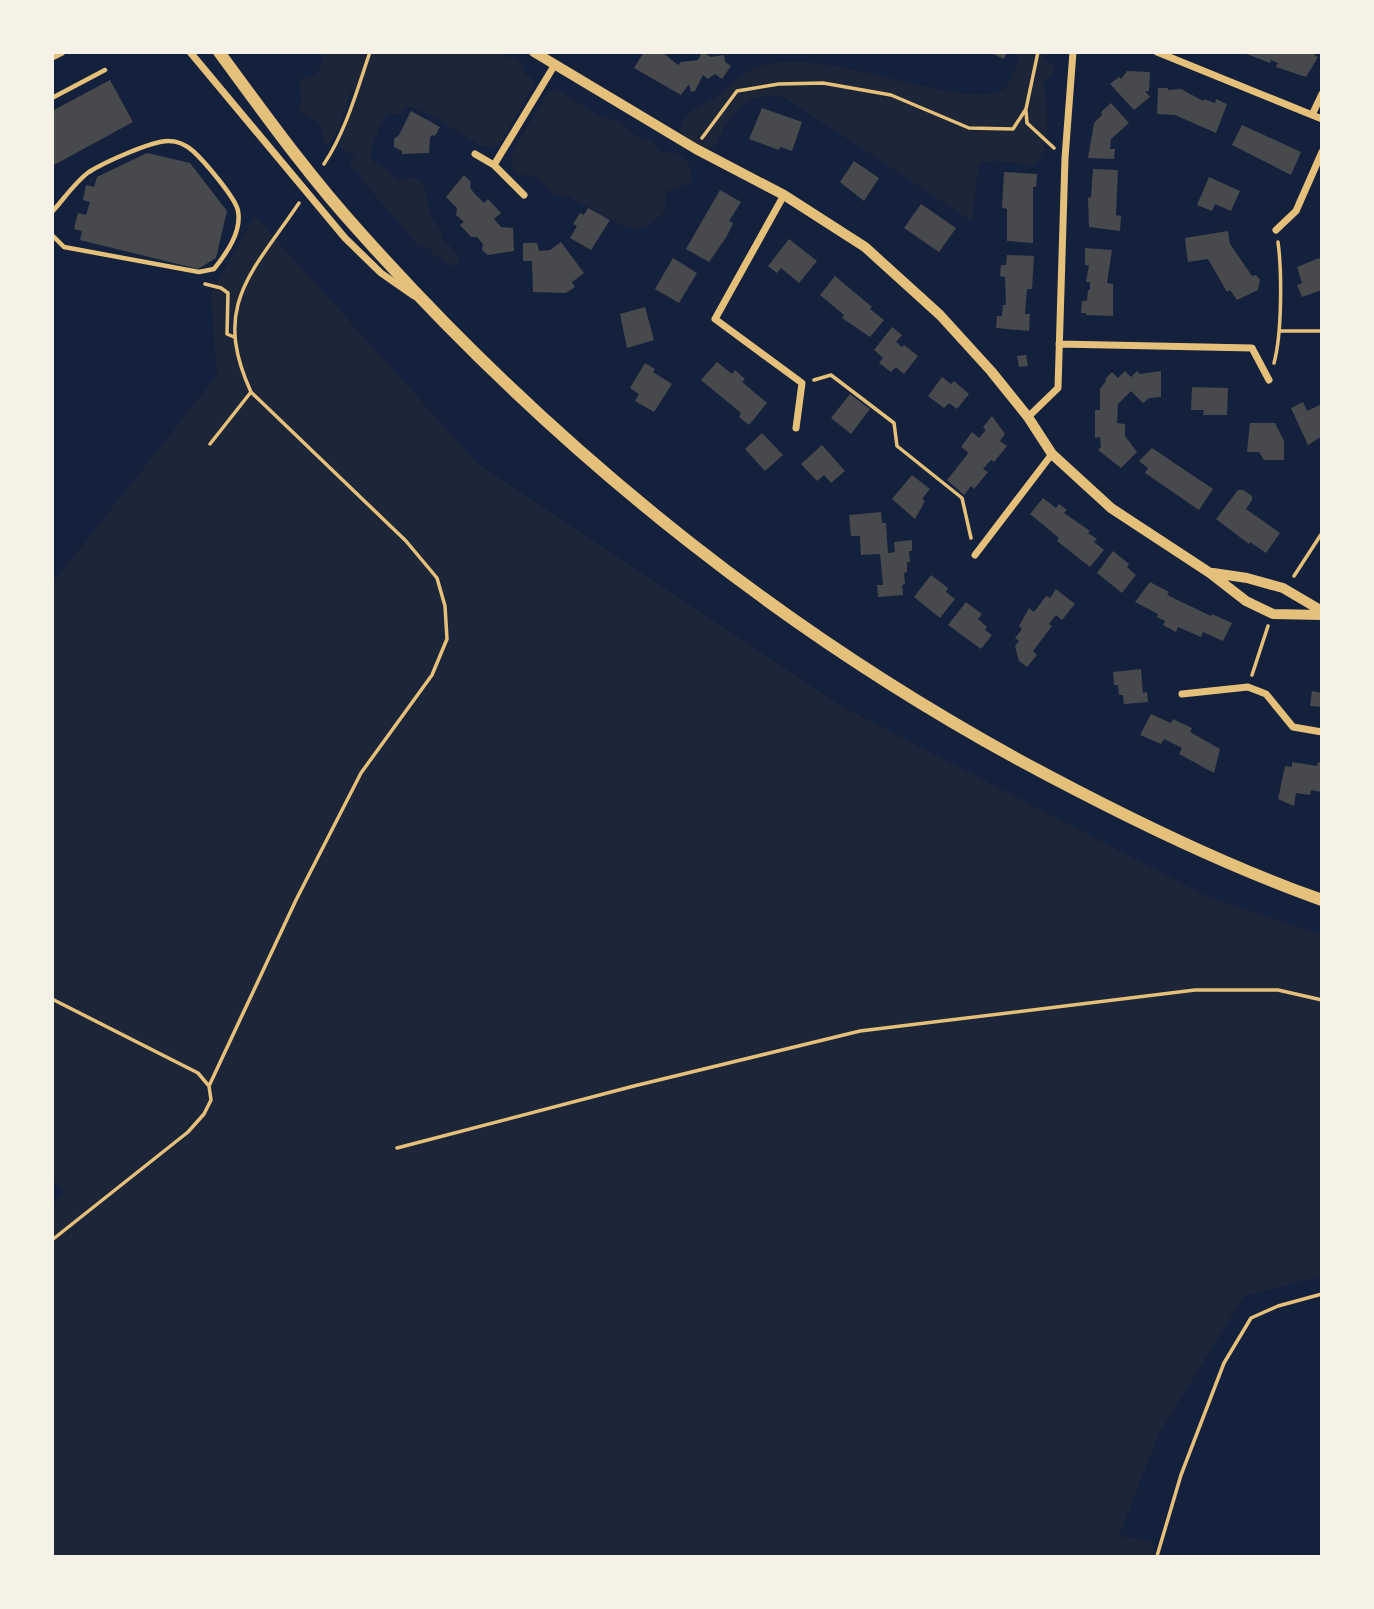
<svg xmlns="http://www.w3.org/2000/svg" width="1374" height="1609" font-family="Spectral,serif">
	<rect width="100%" height="100%" fill="#14213d"/>
	<path fill="#1d2539" d="M325,53H497L505,57H515L525,65L521,70L536,82L500,143L495,148L479,145L437,118L408,106L398,115L388,114C382,122 365,153 373,161C376,165 383,166 388,170C393,175 393,178 400,181C427,169 425,199 431,215C436,228 441,223 442,240C451,245 460,254 458,264L449,266L442,259L433,256L431,248L418,245L361,179L359,172L350,167V164L355,157L339,146L357,97L355,91L351,92L339,127L329,145L324,143L321,127L318,122L299,112C298,106 302,103 302,98C301,88 296,88 303,78L317,74Z
		M1021,53H1044L1045,59L1054,65C1057,76 1049,76 1043,83C1049,103 1051,151 1034,166L998,161L979,163L972,221L785,98C754,91 741,103 724,128C718,137 719,145 708,150L687,140L681,132C681,111 701,107 716,97C730,87 743,71 760,66C788,57 826,64 855,70C883,75 980,106 1002,90C1013,82 1016,65 1021,53Z
		M554,88L598,115L618,121L639,138L652,141L660,152C664,152 668,152 672,152C685,154 695,171 691,183L666,192L665,209L661,216L644,228L634,229L622,225L569,197L555,195L537,178L515,173L511,164L513,150L549,91Z
		M255,216L478,464L841,706L1208,897L1321,935V1276L1244,1296L1158,1435L1119,1536L1151,1541L1154,1550L1152,1556H53L52,1204L66,1192L52,1181V584L217,375L211,293Z"/>
	<path fill="#48494c" d="M644,52H662L678,65L681,62L698,60L702,52L711,57L724,55L725,62L731,66L722,79L715,74L708,79L703,75L695,91L691,92L689,84L681,95L634,68Z
		M989,52H1007L1004,59Z
		M1316,52L1315,56L1318,57L1306,77L1276,67L1278,63L1271,60L1270,63L1244,53Z
		M1127,71L1150,72L1149,91H1145L1150,97L1134,110L1110,84L1119,77L1121,79Z
		M110,80L133,122L52,166V111Z
		M1158,88H1168V90L1181,89L1203,101L1204,99L1215,103L1216,99L1227,104L1216,133L1175,115L1157,114Z
		M1111,103L1129,123L1111,139L1110,149H1115L1114,159L1088,158L1094,123L1102,115L1101,112Z
		M762,108L802,122L792,151L780,147L779,150L749,139Z
		M411,111L440,127L435,136L432,135L430,138L429,153L402,154V151L394,147V139L399,135Z
		M1242,125L1301,152L1291,175L1232,145Z
		M147,153L190,163L227,211L216,258L198,269L80,240L82,231L74,229L78,213L86,215L90,202L83,200L86,185L94,187L97,177Z
		M854,161L879,178L864,201L840,182Z
		M1093,169L1118,170L1116,215L1121,216L1120,231L1089,227L1088,197L1091,198Z
		M1004,172L1037,174L1036,187H1033V243L1007,241V209L1002,208Z
		M464,175L471,182L470,187L473,192L484,203L488,199L501,213L494,219L501,227L513,228L514,251L488,255L482,250L483,244L477,237H471L460,225L464,222L456,215L457,208L446,197Z
		M1209,177L1240,191L1231,211L1215,204L1212,211L1197,205Z
		M720,190L741,202L729,221L733,223L727,236L709,262L686,249Z
		M921,204L956,228L939,252L904,228Z
		M588,208L610,220L591,250L570,238L577,226L573,224L580,213L584,215Z
		M1228,231L1230,244L1252,276L1256,275L1260,280L1258,290L1237,300L1230,290L1227,292L1208,259L1188,262L1186,247L1185,238Z
		M789,239L817,261L799,283L781,268L777,273L768,266Z
		M561,242L584,273L572,282L575,287L566,293L533,292L532,261H523V243H537L539,251L550,250Z
		M1085,248L1112,250L1107,283L1113,284V316L1086,315V313H1081L1082,301H1087L1088,290H1090V282H1086L1089,265H1085Z
		M1007,255L1034,256L1032,289H1027L1025,314H1030L1029,331L996,328L997,316H1002L1003,305H1006L1005,277L1000,276L1001,265H1006Z
		M673,258L697,273L679,303L655,289Z
		M1319,258L1322,261V290L1302,297L1297,285L1302,283L1297,267Z
		M835,276L872,307L870,309L884,320L870,337L842,318L844,315L820,295Z
		M645,307L654,340L627,348L620,314Z
		M892,327L902,335L896,342L902,347L904,345L918,356L904,374L896,367L891,372L879,363L883,358L874,350Z
		M1026,355L1028,366L1019,367L1017,356Z
		M717,362L732,374L735,370L745,379L742,382L767,403L749,425L739,417L741,413L701,380Z
		M645,363L655,369L653,372L672,384L654,412L635,401L639,394L630,388Z
		M1125,371L1131,377L1137,371L1140,374L1161,371V397L1149,398L1143,403L1131,391L1118,404L1117,423L1125,424V436L1137,452L1121,468L1098,450L1101,447L1100,437L1095,438V410H1100V389L1106,381L1105,379L1112,372L1118,378Z
		M942,377L951,384L954,381L969,394L957,409L949,403L944,408L928,396Z
		M1192,387L1228,388L1227,415H1203L1204,410H1191Z
		M850,394L870,409L851,434L831,418Z
		M1303,402L1307,411L1322,404V436L1308,445L1291,408Z
		M992,416L1005,434L1000,441L1007,446L994,462L991,460L983,469L988,472L974,489L971,486L964,495L947,480L967,455L968,452L961,447L972,432L979,438L986,430L983,427Z
		M1250,423H1275L1284,441V460H1264L1259,452H1247Z
		M762,433L783,455L765,471L745,449Z
		M822,445L845,471L831,483L824,475L817,481L801,464Z
		M1152,448L1213,489L1199,510L1145,473L1148,468L1139,461Z
		M912,475L930,489L922,499L925,501L915,519L892,499Z
		M1238,490H1243L1252,496V500L1246,509L1280,533L1266,553L1250,542L1249,544L1216,519Z
		M1043,498L1056,508L1059,504L1067,510L1064,513L1090,531L1088,533L1097,539L1094,542L1104,550L1090,567L1057,541L1059,538L1030,514Z
		M881,512L882,523H886L888,553L895,552L894,542L912,540V551H909L910,562H907V572L904,573L905,584L902,585L903,595L878,597L877,585H883L880,554L861,555L860,536H851L849,515Z
		M1113,551L1129,564L1127,567L1136,575L1122,593L1097,573Z
		M931,575L948,588L946,592L955,599L940,618L914,597Z
		M1150,582L1169,592L1167,595L1211,616L1212,614L1232,623L1223,641L1203,632L1201,637L1178,627L1176,632L1163,625L1165,621L1157,617L1158,614L1135,602Z
		M1056,589L1075,604L1062,620L1056,615L1049,624L1052,626L1033,651L1037,655L1027,667L1019,661L1015,646L1019,641L1015,638L1022,629L1019,626L1029,608L1034,612L1046,596L1050,598Z
		M966,602L982,614L978,619L987,627L985,630L992,635L981,649L948,625Z
		M1141,669L1143,693L1147,692L1148,702L1124,704L1123,695H1119L1118,685H1114L1113,672Z
		M1312,691L1322,693V707L1310,706Z
		M1151,714L1171,723L1173,719L1192,728L1190,732L1220,749L1214,773L1179,754L1182,748L1164,739L1161,744L1140,735Z
		M1292,762L1317,766L1318,762L1322,763L1321,792L1311,790L1310,795L1296,793L1294,806L1278,799L1285,766L1292,767Z"/>
	<g fill="none" stroke-linecap="round" stroke-linejoin="round">
		<path stroke="#e5c07b" stroke-width="3.5" d="M1026,111L1027,123L1054,148
			M702,138L737,91L779,84L823,83L891,95L969,128L1013,129L1026,109L1038,52
			M324,164C346,131 357,90 370,52
			M205,284L221,288L228,293L227,334L234,337
			M1279,331H1322
			M1274,363C1282,334 1282,272 1278,242
			M814,380L831,375L894,423L897,446L962,498L971,538
			M210,444L251,392
			M1294,576L1322,533
			M1252,675L1268,626
			M52,999L198,1073L209,1086L211,1100L204,1114L188,1132L52,1240
			M209,1086L296,900L361,773L432,675L447,639L445,606L437,578L406,541L251,392C211,305 252,273 299,203
			M397,1148L634,1086L860,1031L1195,990H1278L1322,1000
			M1157,1556L1181,1475L1224,1363L1251,1318L1278,1306L1322,1294"/>
		<path stroke="#e5c07b" stroke-width="4.5" d="M52,98L105,70
			M52,212C64,199 75,182 89,172C103,163 153,140 169,141C177,141 186,145 193,151C203,160 236,198 238,211C242,232 226,254 214,269L199,272L64,247L52,235"/>
		<path stroke="#e5c07b" stroke-width="7" d="M190,52L345,238L381,273L414,296
			M1157,52L1322,119
			M52,57L62,52
			M1312,115L1322,94
			M475,154L494,165L524,195
			M494,165L554,66
			M784,195L715,319L802,383L796,428
			M1276,230L1296,211L1322,152
			M1059,344L1252,348L1269,380
			M1028,417L1058,388L1065,158L1073,52
			M975,555L1052,454
			M1182,694L1248,687L1266,694L1293,727L1322,732"/>
		<path stroke="#e5c07b" stroke-width="10" d="M534,52L696,149L784,195L865,247L940,315L991,371L1028,417L1052,454L1111,508L1210,573L1246,601L1273,614L1322,615
			M1213,573L1247,578L1283,588L1322,611"/>
		<path stroke="#e5c07b" stroke-width="12" d="M219,52C264,113 308,175 359,231C562,459 804,651 1076,790C1155,831 1237,870 1322,900"/>
	</g>
	<rect width="1374" height="1609" fill="none" stroke="#f6f1e7" stroke-width="108"/>
</svg>
